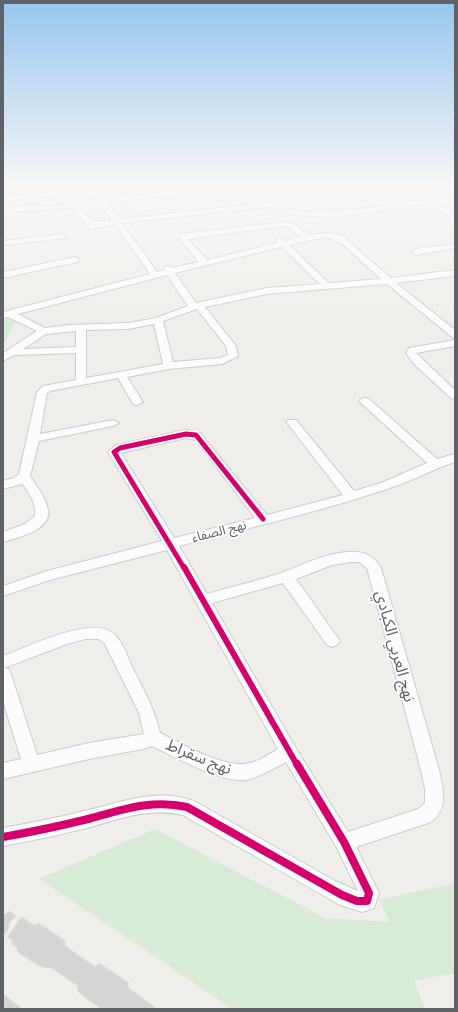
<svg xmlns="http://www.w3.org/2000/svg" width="458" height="1012" font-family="'Archivo Narrow','Noto Sans Arabic',sans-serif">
	<rect width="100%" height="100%" fill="#efeeea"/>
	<path fill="#d8ebd6" d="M3,319L16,320L3,347Z
		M155,829L325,918L389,922L380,900L455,883V973L414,981L425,1009H233L39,879Z"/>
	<path fill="#d6d5d3" stroke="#deddd9" d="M9,911L16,916L9,923L8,930L3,936V914L5,915Z
		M22,917L35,926L38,923L66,941L64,945L95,967L99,963L129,983L127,987L157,1009H102L83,996L78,991V986L50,967L47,968L37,965L18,952L17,948L12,944V940L7,937Z
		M3,994L20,1007V1009H3Z"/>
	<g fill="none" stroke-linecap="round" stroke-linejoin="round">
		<defs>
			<path id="minor" d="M3,185H11L3,188Z
				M229,185H256L253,187L107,202L119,219L274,202L269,185H276C278,191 279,198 281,203C294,224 396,203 419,200L408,194L355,187L352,185H374L410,190L439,185H455L454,187L417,193L455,214V219L425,204L336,217L291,215L277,206L122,223L157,272L164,270L165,267L168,266L172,268L199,262L180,239L181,234L283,222L293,223L308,235L326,233L341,235L391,278L455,270V276L396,283L455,330V338L452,337L387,284L267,294L205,307L236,346L238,356L222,364L169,369L127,377L143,402L137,405L133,404L118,378L50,391L47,393L40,434L113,420L119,423L113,426L39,441L30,476C37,486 46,498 48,510C52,530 17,538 3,542V532L25,524L35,516C37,504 29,494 23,484L3,489V481L14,478L19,474L37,392L43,386L76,380V353L14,355L3,361V353L37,331L8,317L3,318V312L150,274L115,224L90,229L72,207C49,211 26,210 3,212V208L31,205L56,206L102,198ZM100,203L112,220L93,222L79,206ZM283,226L288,227L300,237L285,241L280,239H277V243L207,260L188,239ZM326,237L340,242L381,279L329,283L289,245ZM281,247L320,284L267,288L196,303L175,273ZM167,275L188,306L156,318L128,323L69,325L45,328L18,314ZM197,309L226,346L228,355L220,358L173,362L163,321ZM154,324L163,364L86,378V330L128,329ZM76,331V347L23,349L46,334Z
				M65,190L69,192L68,194L3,201V197Z
				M63,234L67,236L66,238L3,245V241Z
				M455,244V248L416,255L412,252L416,249Z
				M75,257L78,258V262L3,278V272Z
				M455,340V346L416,353L455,390V399L451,398L414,364L406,353L409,348Z
				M365,398L369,399L437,459L455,454V462C432,469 411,482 387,489C319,512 248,528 179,546L207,594C230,587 254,582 278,574C302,566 330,550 357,552C368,553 375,558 381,568L439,770C443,789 449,808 431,822L356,847L379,893L374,908L362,912L340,905L183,815C149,807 120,819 87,828C59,835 31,841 3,846V828C30,823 57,818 84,811C121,803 156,787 194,801L335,881L358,891L337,848L286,762C273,769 260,777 246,780C221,783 175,757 152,746L143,749L89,759L3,779V763L21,759L3,701V656C26,648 97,612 116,636C124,645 128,658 133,669C144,690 155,710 160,733C183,744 219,766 244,764C257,763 268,755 278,749L167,550L50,580L3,596V586L47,571L162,541L108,452L116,445L186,430L200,433L267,515L343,495L288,424L286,422L288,420H296L354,491L381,483L427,463L361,403L359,401L361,399ZM186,438L196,440L255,518L174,538L121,453ZM351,562H359L367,568L421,770L425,789V803L418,809L348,832L295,747L212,603L283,583L327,645L332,647L337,645L340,641L296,579L332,565ZM85,639H99L105,644L139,713L144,734L89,743L37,755L11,674L9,669L4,668L67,644Z"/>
		</defs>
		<use href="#minor" stroke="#cbcccc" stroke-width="2"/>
		<use href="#minor" fill="#fdfcfc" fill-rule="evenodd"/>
		<defs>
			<path id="cycleway-far2" d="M184,568L114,452L120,448L186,434L196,435L263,519"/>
			<path id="cycleway-far1" d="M184,567L297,765"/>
			<path id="cycleway" d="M3,837C31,832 60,826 88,819C122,810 151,799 187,807L342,895L357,901H367L369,893L344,842L297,764"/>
		</defs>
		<use href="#cycleway-far2" stroke="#fff" stroke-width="8"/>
		<use href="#cycleway-far1" stroke="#fff" stroke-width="8"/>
		<use href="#cycleway" stroke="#fff" stroke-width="10"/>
		<use href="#cycleway-far2" stroke="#d6006c" stroke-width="5"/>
		<use href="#cycleway-far1" stroke="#d6006c" stroke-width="6"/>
		<use href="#cycleway" stroke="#d6006c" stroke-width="8"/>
	</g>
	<linearGradient id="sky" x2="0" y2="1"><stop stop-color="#97c6ef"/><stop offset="0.57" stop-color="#f8f7f6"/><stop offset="1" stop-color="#f8f7f6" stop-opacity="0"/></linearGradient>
	<rect width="458" height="327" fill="url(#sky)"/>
	<g text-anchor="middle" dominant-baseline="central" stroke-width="3.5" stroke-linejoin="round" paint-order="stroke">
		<g font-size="13" fill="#5f6368" stroke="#fff">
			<text transform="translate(219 531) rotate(-14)">نهج الصفاء</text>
		</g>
		<g font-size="16" fill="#5f6368" stroke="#fff">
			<text transform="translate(396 646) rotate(75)">نهج العربي الكبادي</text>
			<text transform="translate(199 756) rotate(22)">نهج سقراط</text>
		</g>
	</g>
	<rect width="458" height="1012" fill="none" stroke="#5f6368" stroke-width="8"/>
</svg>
